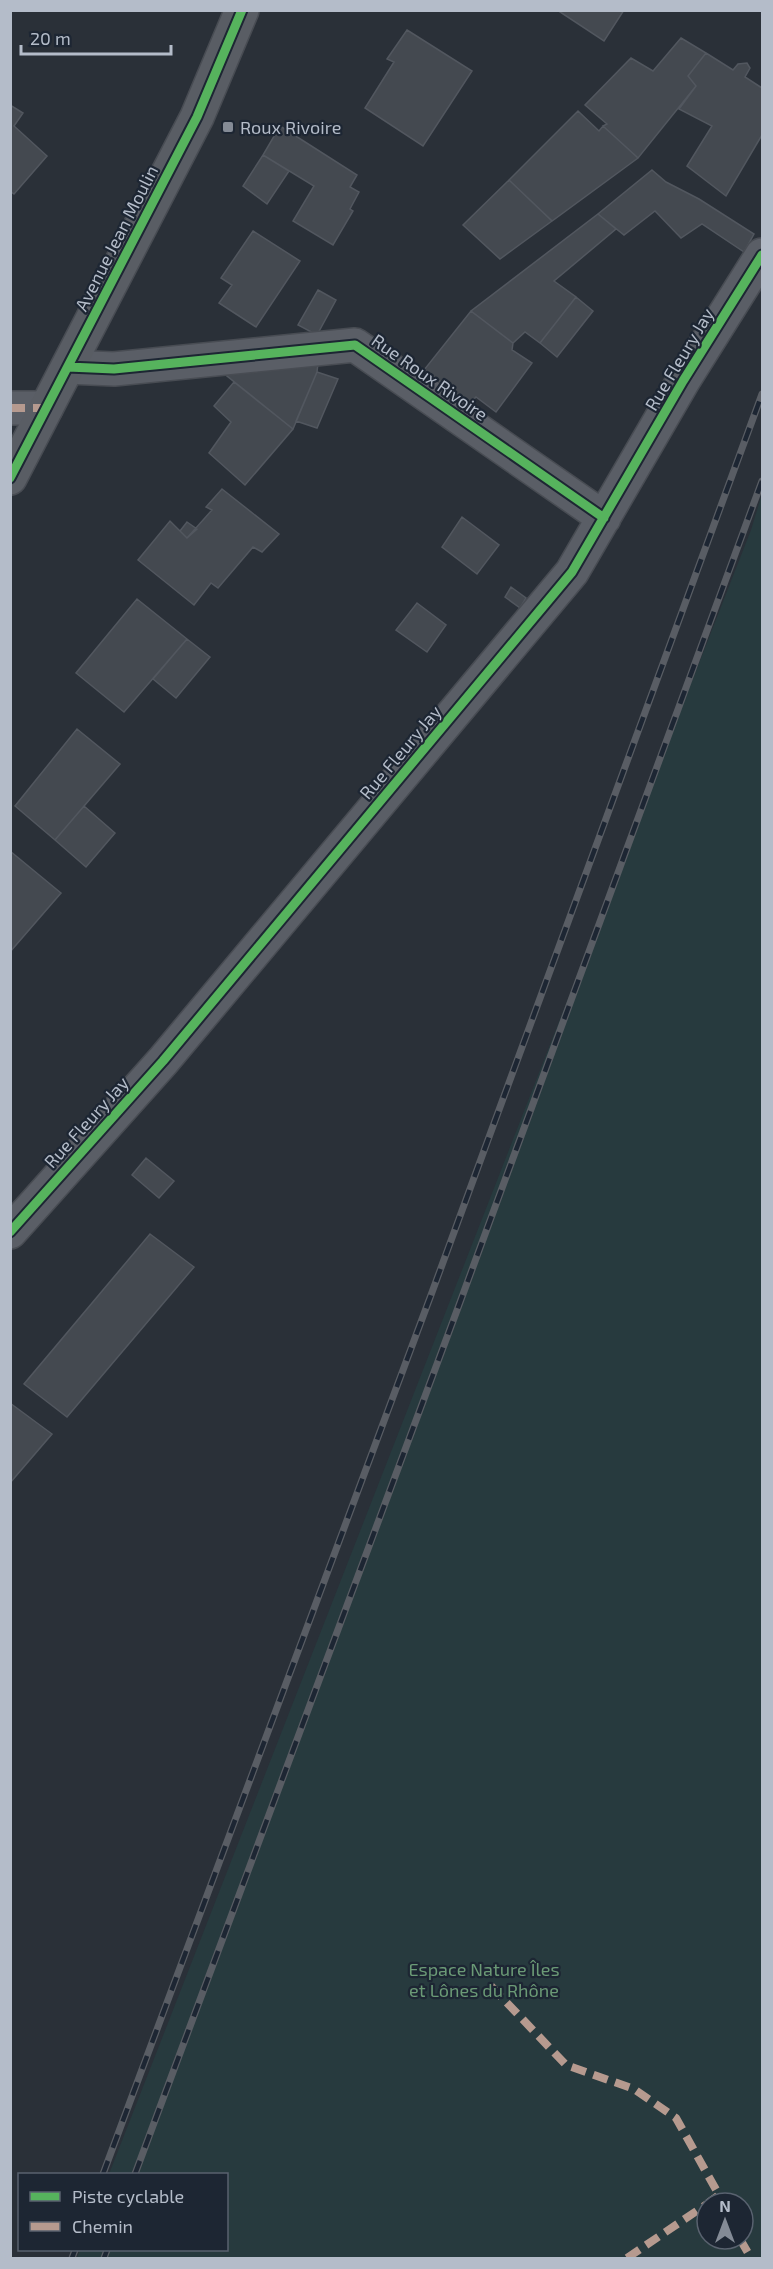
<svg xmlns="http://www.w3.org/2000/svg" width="773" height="2269" font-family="'Exo 2',sans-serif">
	<rect width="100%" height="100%" fill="#2a3038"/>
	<path fill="#273a3e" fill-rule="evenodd" d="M762,494V2258H77L80,2250H226V2174H109L751,530ZM707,2203H743V2239H707Z"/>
	<path fill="#444950" stroke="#52575f" stroke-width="1.5" d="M557,10H624L604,41Z
		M407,30L472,71L423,146L365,108L394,62L387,59Z
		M681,38L706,53L688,76L696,86L638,158L603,126L607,124L585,105L631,58L653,71Z
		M706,53L733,70L738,64L747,63L750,68L745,77L762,88V135L726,196L687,166L712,126L679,109L696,86L688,76Z
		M10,105L23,113L14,126L47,156L14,194L10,191Z
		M578,111L599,131L603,126L638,158L552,221L509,180Z
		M280,126L357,175L350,187L359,192L350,209L353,211L333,245L293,221L314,186L263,155Z
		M263,155L289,171L267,204L243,186Z
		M652,170L666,182L699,199L754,234L744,252L702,224L681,238L655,211L624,235L598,214Z
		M509,180L552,221L500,259L463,225Z
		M598,214L616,229L554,281L576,297L540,343L525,332L513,343L471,311Z
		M253,231L300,261L256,327L219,303L232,285L221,278Z
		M318,290L336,300L317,335L298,325Z
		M576,297L593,311L557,357L540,343Z
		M471,311L513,343L512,350L532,363L496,412L476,397L470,403L424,370Z
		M318,363L317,372L293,429L222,372Z
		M317,372L338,379L317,428L296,421Z
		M234,382L293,429L245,485L209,453L231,422L214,406Z
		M222,489L279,534L262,552L253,547L218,588L211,583L194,605L138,560L170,521L187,538L212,510L206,507Z
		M462,517L499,545L477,574L442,547Z
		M187,522L197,529L187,538L180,531Z
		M511,587L526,598L520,608L505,597Z
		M137,599L187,639L124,712L76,673Z
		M417,603L446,625L427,652L396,630Z
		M187,639L210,657L176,698L153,679Z
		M77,729L120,764L55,840L15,806Z
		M84,806L115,833L86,867L55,840Z
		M10,851L61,893L10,952Z
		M146,1158L174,1181L159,1198L132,1175Z
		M150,1234L194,1267L67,1417L24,1384Z
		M10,1403L52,1434L10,1483Z"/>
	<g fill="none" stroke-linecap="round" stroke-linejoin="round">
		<defs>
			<path id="street" d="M68,367L114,369L355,345L604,518
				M10,408H46
				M10,1232L163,1061L572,572L683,381L762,255"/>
			<path id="secondary" d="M10,478L197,117L242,10"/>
		</defs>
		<use href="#street" stroke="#484c53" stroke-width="36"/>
		<use href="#secondary" stroke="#484c53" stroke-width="36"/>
		<use href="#street" stroke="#5a5e66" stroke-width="33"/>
		<use href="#secondary" stroke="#595d64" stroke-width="33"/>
		<defs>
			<path id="rail" d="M103,2174L431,1295L762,394
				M135,2174L459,1305L762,481
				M72,2258L75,2250
				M104,2258L107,2250"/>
		</defs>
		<use href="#rail" stroke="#595d64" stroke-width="7"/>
		<use href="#rail" stroke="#1d2633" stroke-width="4.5" stroke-dasharray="14" stroke-linecap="butt"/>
		<path stroke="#b69a8f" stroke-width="8" stroke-dasharray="15 8" stroke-linecap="butt" d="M10,408H46
			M491,1986L566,2065L634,2089L676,2118L719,2195L708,2203
			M740,2239L751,2258
			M627,2258L707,2204"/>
		<defs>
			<path id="cycleway" d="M68,367L114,369L355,345L604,518
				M10,478L197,117L242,10
				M10,1232L163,1061L572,572L683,381L762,255"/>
		</defs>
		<use href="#cycleway" stroke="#1d2633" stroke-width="13"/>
		<use href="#cycleway" stroke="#56b35d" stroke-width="9"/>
	</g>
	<rect fill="#848b96" stroke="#1d2633" stroke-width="2" x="222" y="121" width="12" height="12" rx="3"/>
	<g text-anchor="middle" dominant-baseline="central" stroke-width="4.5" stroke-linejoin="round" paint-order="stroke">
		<g font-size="18" fill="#b4bcc9" stroke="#1d2633" text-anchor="start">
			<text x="240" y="127">Roux Rivoire</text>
		</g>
		<g font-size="18" fill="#b4bcc9" stroke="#1d2633">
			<text transform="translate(116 238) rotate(-63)">Avenue Jean Moulin</text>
			<text transform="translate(679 359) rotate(-59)">Rue Fleury Jay</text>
			<text transform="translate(430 377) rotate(35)">Rue Roux Rivoire</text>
			<text transform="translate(400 752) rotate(-50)">Rue Fleury Jay</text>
			<text transform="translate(86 1122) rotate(-48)">Rue Fleury Jay</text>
		</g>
		<g font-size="18" fill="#6b9a76" stroke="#1d2633">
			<text x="484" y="1969">Espace Nature Îles<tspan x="484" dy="21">et Lônes du Rhône</tspan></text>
		</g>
	</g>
	<rect width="773" height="2269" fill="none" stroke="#b4bcc9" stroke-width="24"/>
	<rect x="18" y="2173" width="210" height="78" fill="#1d2633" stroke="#59626f" stroke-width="1.5"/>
	<rect x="30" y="2192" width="30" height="9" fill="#56b35d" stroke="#59626f" stroke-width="1.5"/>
	<text x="72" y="2203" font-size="18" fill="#b4bcc9">Piste cyclable</text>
	<rect x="30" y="2222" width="30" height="9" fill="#b69a8f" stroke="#59626f" stroke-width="1.5"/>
	<text x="72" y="2233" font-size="18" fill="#b4bcc9">Chemin</text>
	<g transform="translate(725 2221)"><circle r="28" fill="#1d2633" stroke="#59626f" stroke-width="1.5"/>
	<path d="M0-4.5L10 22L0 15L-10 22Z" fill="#848b96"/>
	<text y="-9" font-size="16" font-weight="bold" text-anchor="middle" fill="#b4bcc9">N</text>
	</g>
	<path d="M21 45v9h150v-9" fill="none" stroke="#b4bcc9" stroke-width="3"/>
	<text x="30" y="45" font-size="18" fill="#b4bcc9" stroke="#1d2633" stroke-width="4.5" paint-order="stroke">20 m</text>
</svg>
